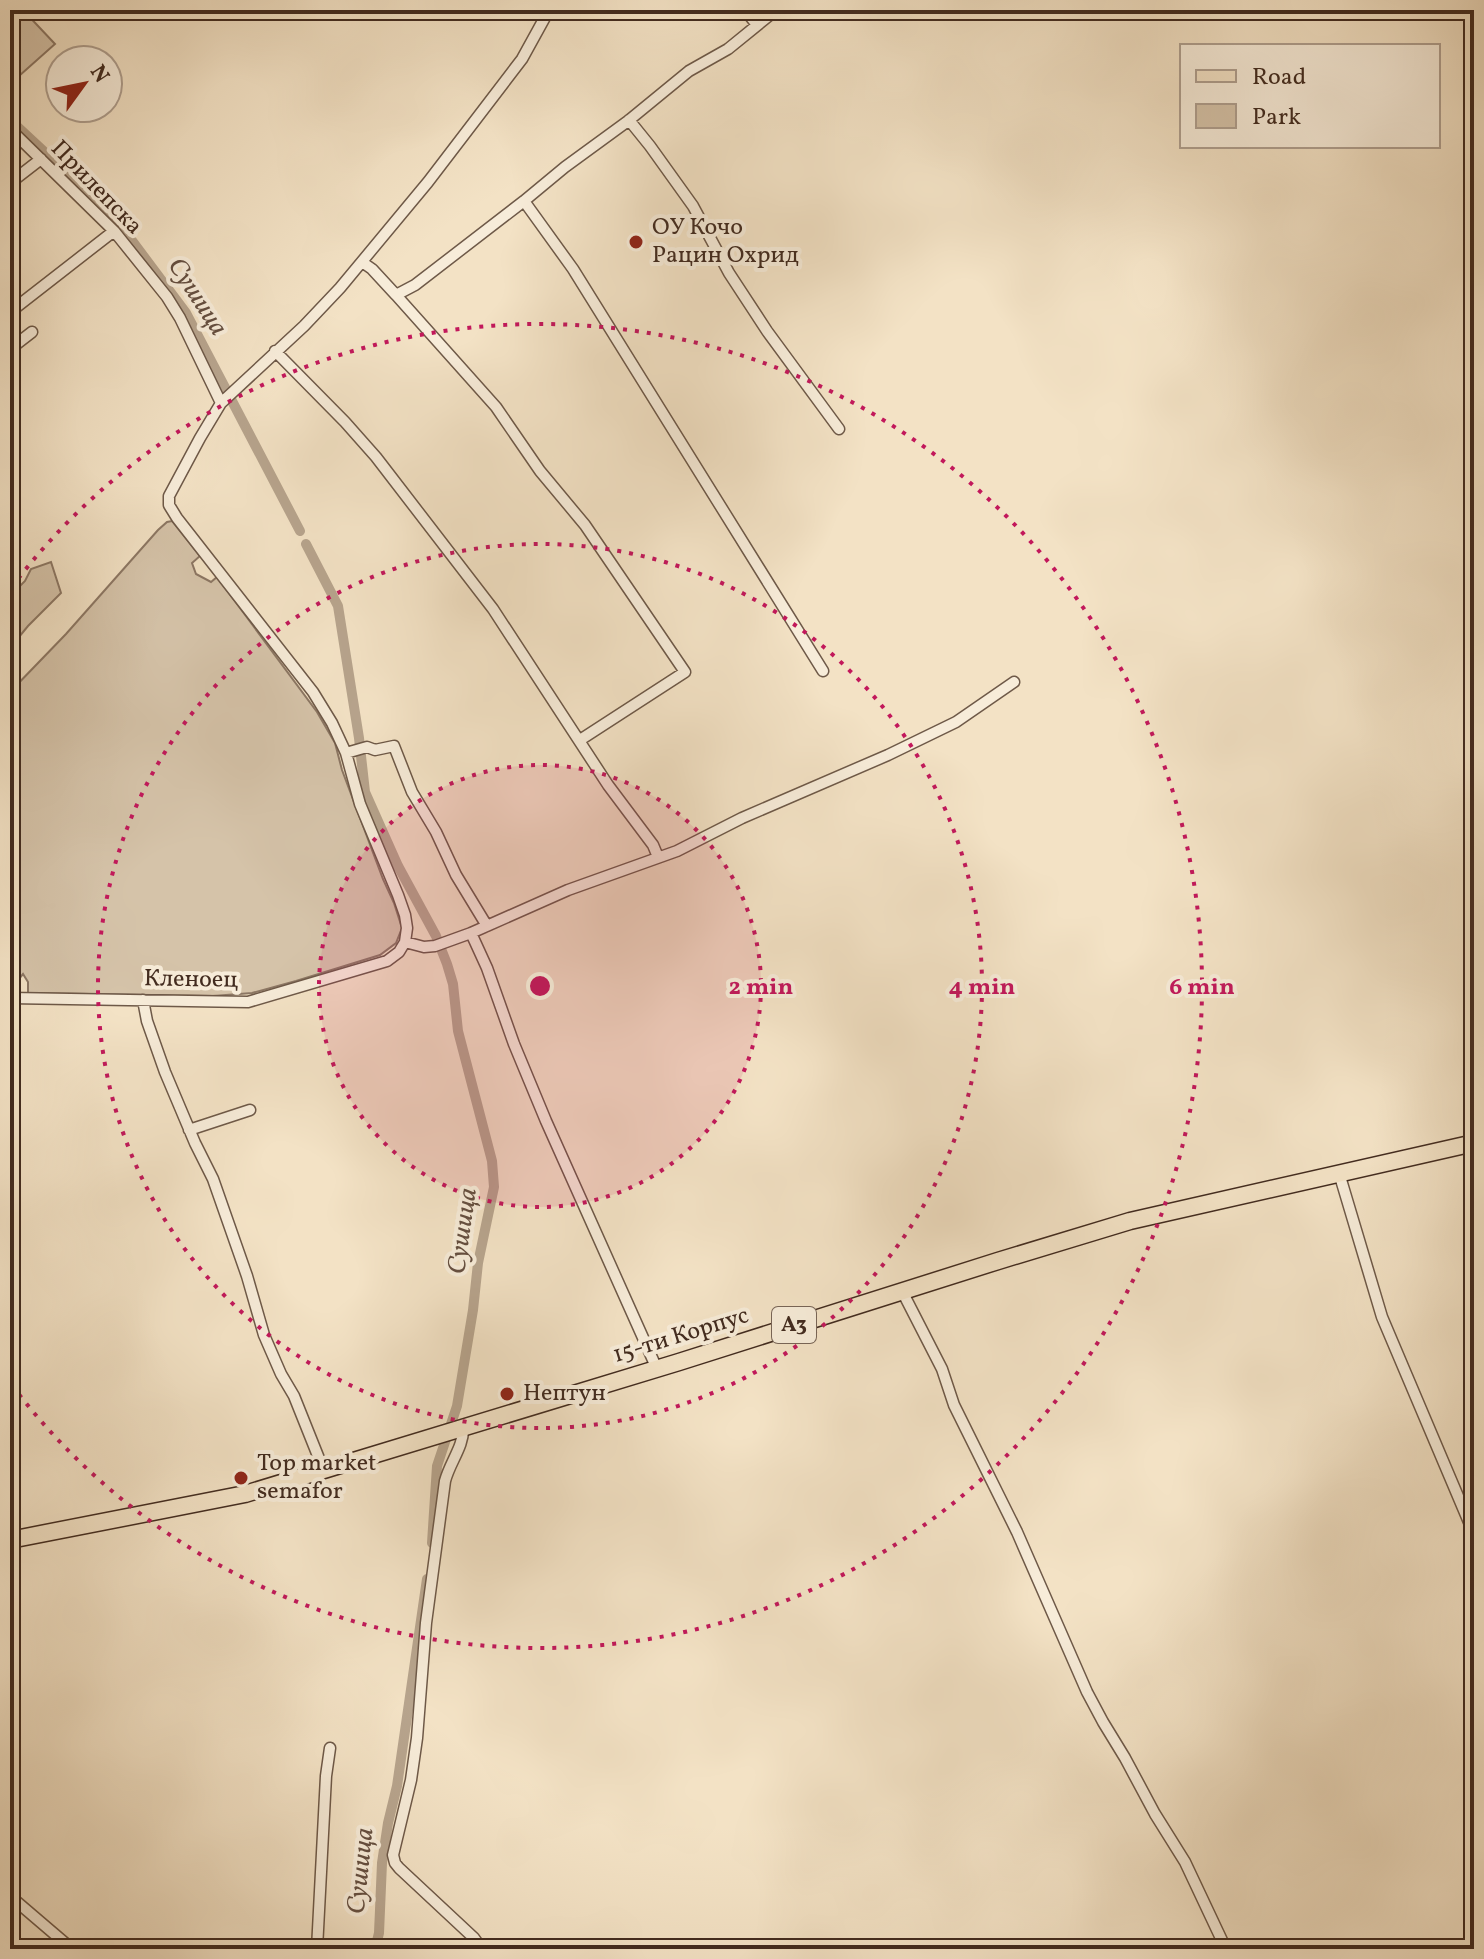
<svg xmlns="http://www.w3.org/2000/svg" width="1484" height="1959" font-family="Vollkorn,serif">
	<rect width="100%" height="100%" fill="#f3e2c5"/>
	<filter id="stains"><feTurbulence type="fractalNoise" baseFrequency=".0025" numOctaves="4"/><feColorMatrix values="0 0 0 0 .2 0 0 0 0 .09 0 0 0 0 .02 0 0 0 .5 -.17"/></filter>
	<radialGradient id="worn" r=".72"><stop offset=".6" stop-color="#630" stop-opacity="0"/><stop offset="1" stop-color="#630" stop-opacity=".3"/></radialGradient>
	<path fill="#d5c3a9" stroke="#8c7764" stroke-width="2" d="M10,10H23L55,44L10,84Z
		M172,521L200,556L192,563L196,574L211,582L217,577L317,712L335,743L342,770L383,879L394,903L402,928L396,943L380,955L296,981L252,993L213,996L28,993V982L23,974L18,980L16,991H10V692L66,634L158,530L167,522Z
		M51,562L61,593L28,626L10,648V596L25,581L31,569Z"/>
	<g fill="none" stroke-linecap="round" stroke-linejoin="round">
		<path stroke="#b7a48d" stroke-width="10" d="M10,120L53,160L62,165L118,222L186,313L300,531
			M306,544L338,606L359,738L365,792L398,866L436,936L447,964L453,984L458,1031L492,1161L494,1187L478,1263L473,1310L457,1406L437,1466L432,1543
			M375,1949L379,1933L382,1863L388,1823L397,1786L427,1579"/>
		<defs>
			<path id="street" d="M745,10L757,25
				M629,120L650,146L693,206L729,273L767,331L839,429
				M10,129L114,231L167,297L180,318L221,403
				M10,183L41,159
				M524,201L573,269L823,671
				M362,262L372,269L396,295L415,285L524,201L565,167L628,121L689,71L728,49L776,10
				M396,295L496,407L540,471L585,525L685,672L580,740
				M10,312L114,231
				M10,349L32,332
				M275,351L345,422L376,457L493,609L608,785L653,845L658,857
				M346,753L367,747L375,750L394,746L412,792L436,832L456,875L487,926
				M471,933L487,968L514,1044L546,1121L657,1369
				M405,942L424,947L435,946L471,933L568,890L677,851L742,818L888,755L956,722L1014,682
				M10,998L248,1002L387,961L399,952L405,942L407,928L405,915L398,895L360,804L346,753L332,723L313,692L177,518L169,505V496L200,438L221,403L304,326L340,288L428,182L522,59L549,10
				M143,1000L147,1021L165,1072L195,1143L213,1179L247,1276L264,1335L281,1374L294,1396L324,1471
				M189,1130L250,1110
				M1339,1173L1382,1317L1474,1534
				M902,1291L942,1369L954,1405L1017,1532L1087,1692L1103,1722L1125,1758L1155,1814L1185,1862L1226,1949
				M463,1428C464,1446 450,1462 445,1481L426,1623L417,1738L411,1780L393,1855L395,1863L399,1868L474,1938L482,1949
				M10,1896L72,1949
				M317,1949L326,1776L330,1748"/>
			<path id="primary" d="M10,1540L245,1494L679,1362L998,1261L1130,1221L1474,1143"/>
		</defs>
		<use href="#street" stroke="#6e5948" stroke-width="13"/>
		<use href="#primary" stroke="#422b1f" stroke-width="19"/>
		<use href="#street" stroke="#f7ecd9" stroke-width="10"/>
		<use href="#primary" stroke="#f3e2c5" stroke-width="16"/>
	</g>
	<circle cx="540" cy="986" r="221" fill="#c2185b" fill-opacity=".12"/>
	<g fill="none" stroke="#c2185b" stroke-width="4" stroke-dasharray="4 8">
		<circle cx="540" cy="986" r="221"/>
		<circle cx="540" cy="986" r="442"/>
		<path d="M11 588A662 662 0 1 1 11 1384"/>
	</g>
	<g fill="#8f2418" stroke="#f7ecd9" stroke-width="3">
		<circle cx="636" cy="242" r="8"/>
		<circle cx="507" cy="1394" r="8"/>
		<circle cx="241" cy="1478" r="8"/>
	</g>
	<g text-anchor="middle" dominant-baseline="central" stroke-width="8" stroke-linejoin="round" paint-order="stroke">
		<rect fill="#f7ecd9" stroke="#786557" stroke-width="2" x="772" y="1307" width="44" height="36" rx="6"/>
		<g font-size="22" font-weight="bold" fill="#422b1f">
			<text x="794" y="1325">A3</text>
		</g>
		<g font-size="24" fill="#422b1f" stroke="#f7ecd9">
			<text transform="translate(96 188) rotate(46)">Прилепска</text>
			<text transform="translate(191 980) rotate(1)">Кленоец</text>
			<text transform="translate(681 1336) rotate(-17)">15-ти Корпус</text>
		</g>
		<g font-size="24" fill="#422b1f" stroke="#f7ecd9" text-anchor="start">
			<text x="652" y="228">ОУ Кочо<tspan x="652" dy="28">Рацин Охрид</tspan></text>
			<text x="523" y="1394">Нептун</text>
			<text x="257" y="1464">Top market<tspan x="257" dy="28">semafor</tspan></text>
		</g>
		<g font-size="26" font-style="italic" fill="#654f40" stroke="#f7ecd9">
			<text transform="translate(197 297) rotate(57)">Сушица</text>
			<text transform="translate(463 1231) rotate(-82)">Сушица</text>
			<text transform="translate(361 1871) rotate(-84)">Сушица</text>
		</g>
	</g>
	<circle cx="540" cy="986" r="12" fill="#c2185b" stroke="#f7ecd9" stroke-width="4"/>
	<g font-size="24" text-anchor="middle" font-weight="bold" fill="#c2185b" stroke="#f7ecd9" stroke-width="8" stroke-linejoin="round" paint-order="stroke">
		<text x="761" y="994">2 min</text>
		<text x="982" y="994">4 min</text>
		<text x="1202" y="994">6 min</text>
	</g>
	<rect width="1484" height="1959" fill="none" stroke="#f3e2c5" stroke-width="40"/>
	<rect x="12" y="12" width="1460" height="1935" fill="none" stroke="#422b1f" stroke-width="4"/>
	<rect x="20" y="20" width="1444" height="1919" fill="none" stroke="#422b1f" stroke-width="2"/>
	<rect x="1180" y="44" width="260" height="104" fill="#f7ecd9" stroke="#af9f8f" stroke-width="2"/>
	<rect x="1196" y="70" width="40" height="12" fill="#f3e2c5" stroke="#af9f8f" stroke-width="2"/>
	<text x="1252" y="84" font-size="24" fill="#422b1f">Road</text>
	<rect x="1196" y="104" width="40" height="24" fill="#d5c3a9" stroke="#af9f8f" stroke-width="2"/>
	<text x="1252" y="124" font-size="24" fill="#422b1f">Park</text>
	<g transform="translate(84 84) rotate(57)"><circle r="38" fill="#f7ecd9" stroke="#af9f8f" stroke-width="2"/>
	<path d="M0-6L14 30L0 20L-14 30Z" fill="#8f2418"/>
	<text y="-12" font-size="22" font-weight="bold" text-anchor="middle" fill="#422b1f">N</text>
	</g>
	<rect width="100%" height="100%" filter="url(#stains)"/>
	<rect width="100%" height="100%" fill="url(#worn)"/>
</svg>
